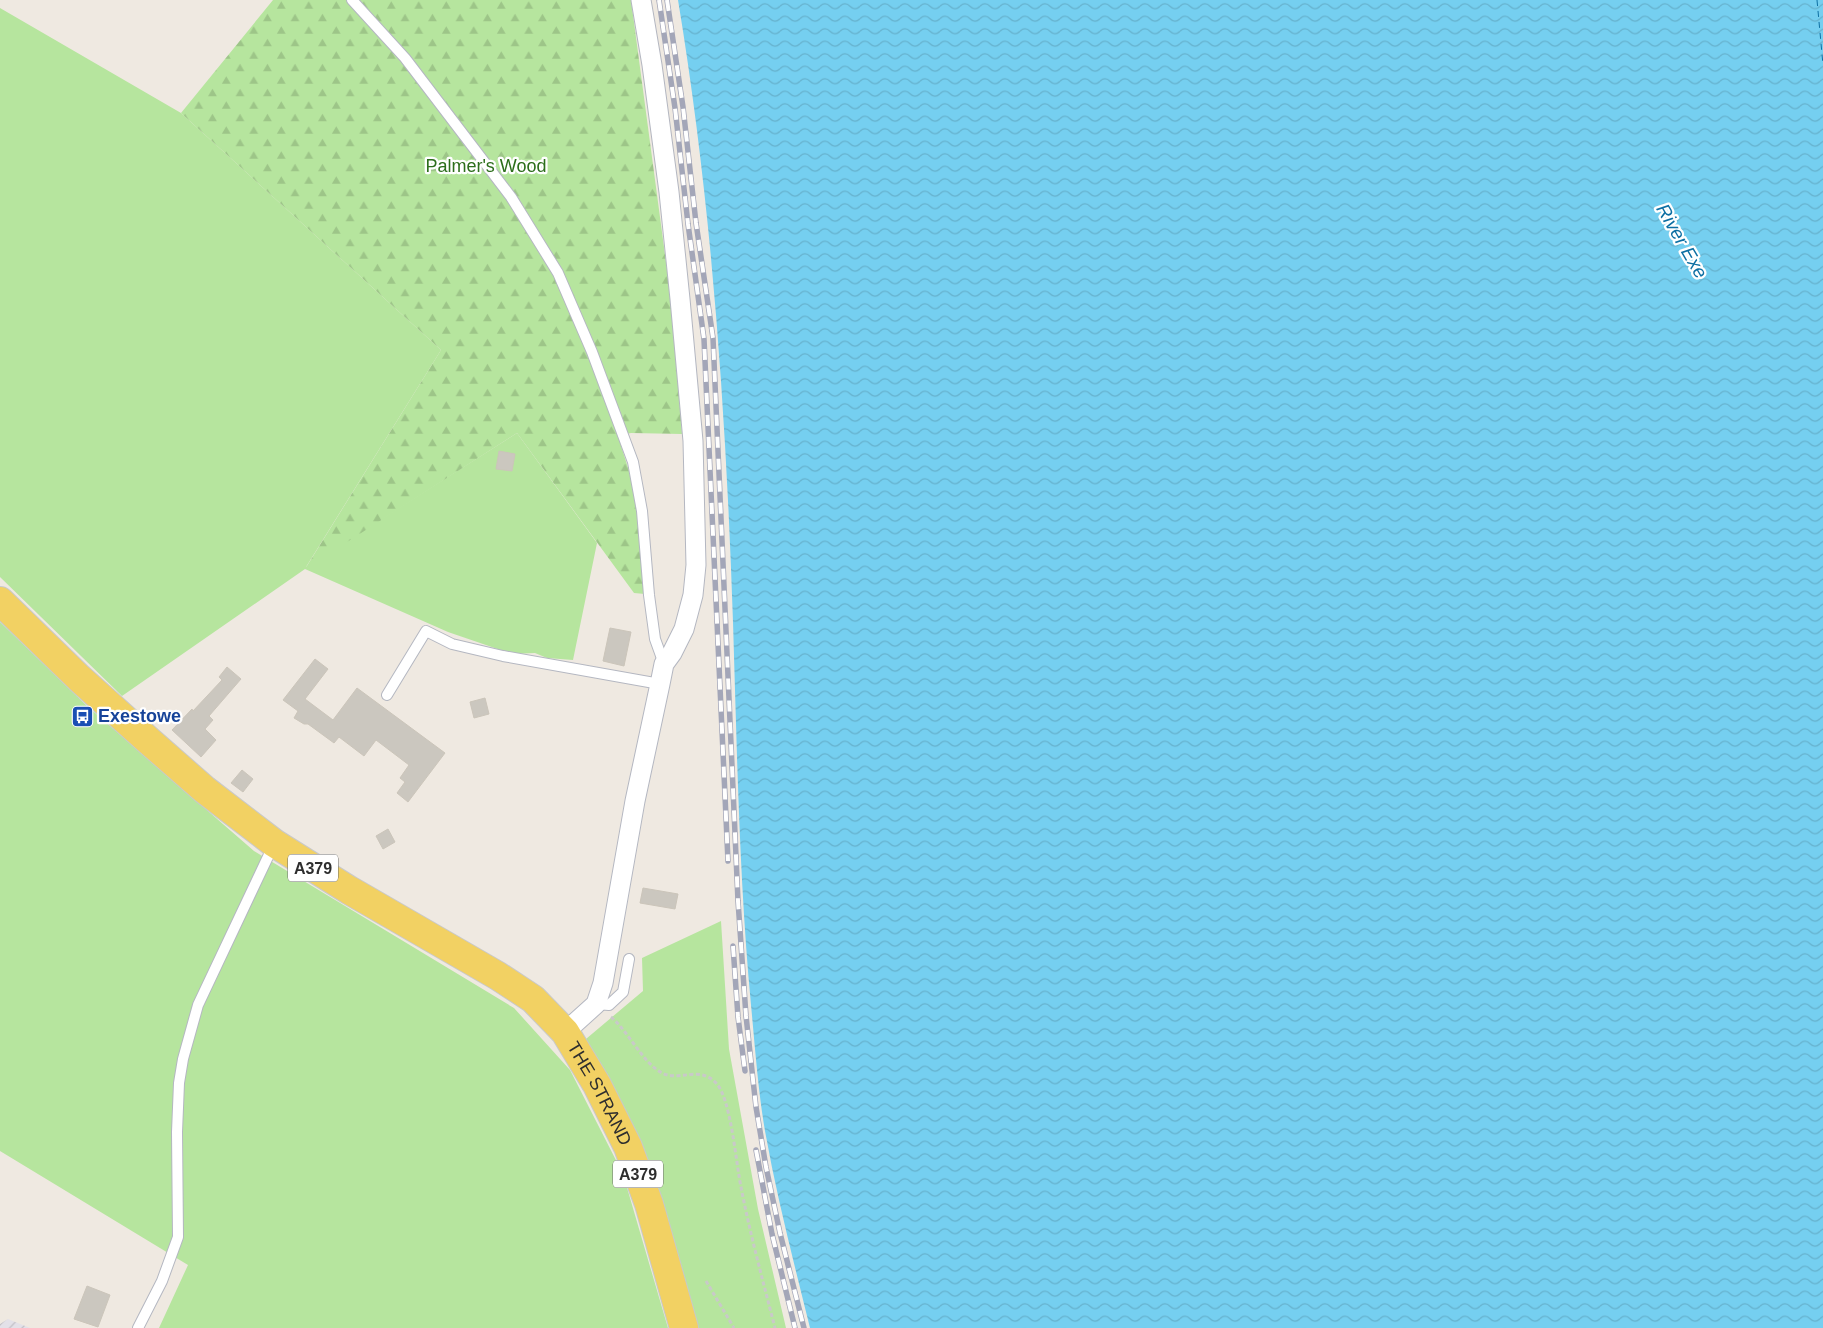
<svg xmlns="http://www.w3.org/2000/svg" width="1823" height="1328" font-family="Arial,sans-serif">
	<defs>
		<pattern id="industrial-furrows" width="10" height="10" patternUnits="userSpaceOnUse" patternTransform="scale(1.25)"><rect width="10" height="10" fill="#e3e1e8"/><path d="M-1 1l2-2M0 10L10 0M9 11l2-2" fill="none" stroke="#c3c1c7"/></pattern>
		<pattern id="forest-firs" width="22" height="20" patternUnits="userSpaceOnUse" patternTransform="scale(1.25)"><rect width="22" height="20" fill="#b6e59e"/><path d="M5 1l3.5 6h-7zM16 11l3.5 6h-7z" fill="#9dc588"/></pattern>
		<pattern id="water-waves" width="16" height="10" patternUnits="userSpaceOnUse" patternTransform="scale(1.25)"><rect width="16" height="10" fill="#75cff0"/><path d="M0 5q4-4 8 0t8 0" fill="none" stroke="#66b2ce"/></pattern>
	</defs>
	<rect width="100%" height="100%" fill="#efe9e1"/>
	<path fill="url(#industrial-furrows)" d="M8,1319L30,1328H0V1324Z"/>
	<path fill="#b6e59e" d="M0,8L181,113L441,350L306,567L517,433L597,543L573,660L547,658L535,653L512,654L448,632L305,569L122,696L0,577Z
		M0,622L87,706L254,851L514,1008L570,1070L623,1174L668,1328H159L188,1265L0,1151Z
		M721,921L729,1049L758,1209L786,1328H691L580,1044L643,991L642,958Z"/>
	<path fill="url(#forest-firs)" d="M273,0H631L672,307L682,434L631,433L618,436L629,471L637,510L645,594L634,593L517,433L305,569L441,350L181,113Z"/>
	<path fill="url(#water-waves)" d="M678,0H1823V1328H810C794,1263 777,1198 765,1131C758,1090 755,1047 751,1005C739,877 737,750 733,622C726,414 712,205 678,0Z"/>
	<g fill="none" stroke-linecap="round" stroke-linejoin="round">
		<path stroke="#0d6fa3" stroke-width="1" stroke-dasharray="6 5" stroke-linecap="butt" d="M1817,0L1823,65"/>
	</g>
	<path fill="#cbc7bf" stroke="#cbc5ba" d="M499,451L515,454L512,471L496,469Z
		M610,628L631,632L624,666L603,661Z
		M315,659L328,669L305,699L333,720L357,688L445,753L408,802L397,793L405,782L400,778L409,765L376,740L364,756L339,737L334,743L308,724H304L294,718L298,711L283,700Z
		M227,667L241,679L209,716L213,720L205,729L216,740L201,757L172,730L192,709L193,711L222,680L219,677Z
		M485,698L489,714L474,718L470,702Z
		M242,770L253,779L243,792L231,783Z
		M388,829L395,842L383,849L376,836Z
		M643,888L678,894L675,909L640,903Z
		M87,1286L110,1295L98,1327L74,1319Z"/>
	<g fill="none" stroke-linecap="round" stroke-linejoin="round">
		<defs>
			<path id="service" d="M352,0L405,58L511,197L558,273L592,352L633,462L642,511L649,595L655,639L664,664
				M387,695L426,631L452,644L503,656L660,684
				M596,1004L609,1005L623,992L629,959
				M138,1328L162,1281L178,1237L177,1132L179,1083L183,1059L198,1005L274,844"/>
			<path id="minor" d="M565,1032L596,1004L603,983L635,801L660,684L664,664L672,653L684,629L693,595L696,565L693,441L680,299L669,192L652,65L641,0"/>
			<g id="primary">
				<path id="s1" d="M0,601L79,678L149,741L205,790L274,843L349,890L498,976L533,999L565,1032L597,1085L628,1147L649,1204L684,1328"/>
			</g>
		</defs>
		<use href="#service" stroke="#b4b7c1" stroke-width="12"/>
		<use href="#minor" stroke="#b4b7c1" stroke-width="21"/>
		<use href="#primary" stroke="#c9c9c9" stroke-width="30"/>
		<path stroke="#c9c9c9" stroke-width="3" stroke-dasharray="4 2.5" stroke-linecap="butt" d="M611,1017C629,1032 642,1062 662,1073C680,1082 699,1065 716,1083C731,1098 736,1164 741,1187C750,1234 763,1281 775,1328
			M706,1281L734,1328"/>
		<use href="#service" stroke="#fff" stroke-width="10"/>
		<use href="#minor" stroke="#fff" stroke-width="19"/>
		<use href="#primary" stroke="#f2d163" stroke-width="28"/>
		<defs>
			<path id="rail" d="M659,0L675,108L688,224L704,339L728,861
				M667,0L683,107L696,223L713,338L738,901L746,1016L756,1107L766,1167L780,1233L804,1328
				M733,946L738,1017L745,1071
				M756,1150L772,1234L795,1328"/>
		</defs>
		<use href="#rail" stroke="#a3a6b8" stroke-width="5.5"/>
		<use href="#rail" stroke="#fff" stroke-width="4" stroke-dasharray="11" stroke-linecap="butt"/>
	</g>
	<defs>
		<symbol id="bus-square" viewBox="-11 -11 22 22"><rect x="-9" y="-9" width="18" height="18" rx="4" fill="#1a4fb4" stroke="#fff"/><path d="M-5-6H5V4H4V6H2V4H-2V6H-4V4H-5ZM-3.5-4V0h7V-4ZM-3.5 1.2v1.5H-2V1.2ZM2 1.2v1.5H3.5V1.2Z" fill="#fff"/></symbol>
	</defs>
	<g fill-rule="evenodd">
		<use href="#bus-square" x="70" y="704" width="25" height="25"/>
	</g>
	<g text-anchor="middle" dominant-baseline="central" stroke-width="4.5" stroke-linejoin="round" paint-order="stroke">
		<g fill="#fff" stroke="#6d6d6d" stroke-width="1">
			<rect x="288" y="854.5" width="50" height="27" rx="4"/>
			<rect x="613" y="1160.5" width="50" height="27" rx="4"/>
		</g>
		<g font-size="16" font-weight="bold" fill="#2e2e2e">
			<text x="313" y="868">A379</text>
			<text x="638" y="1174">A379</text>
		</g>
		<g font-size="18" fill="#2c6e1b" stroke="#fff">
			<text x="486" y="166">Palmer's Wood</text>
		</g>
		<g font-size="18" font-weight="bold" fill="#164399" stroke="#fff" text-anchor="start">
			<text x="98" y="716">Exestowe</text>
		</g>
		<g font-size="18" fill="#2e2e2e" stroke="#fff">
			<text stroke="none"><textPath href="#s1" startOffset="785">THE STRAND</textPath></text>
		</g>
		<g font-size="19" font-style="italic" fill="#0d6fa3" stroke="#fff">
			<text transform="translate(1682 241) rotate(60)">River Exe</text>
		</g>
	</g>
</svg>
